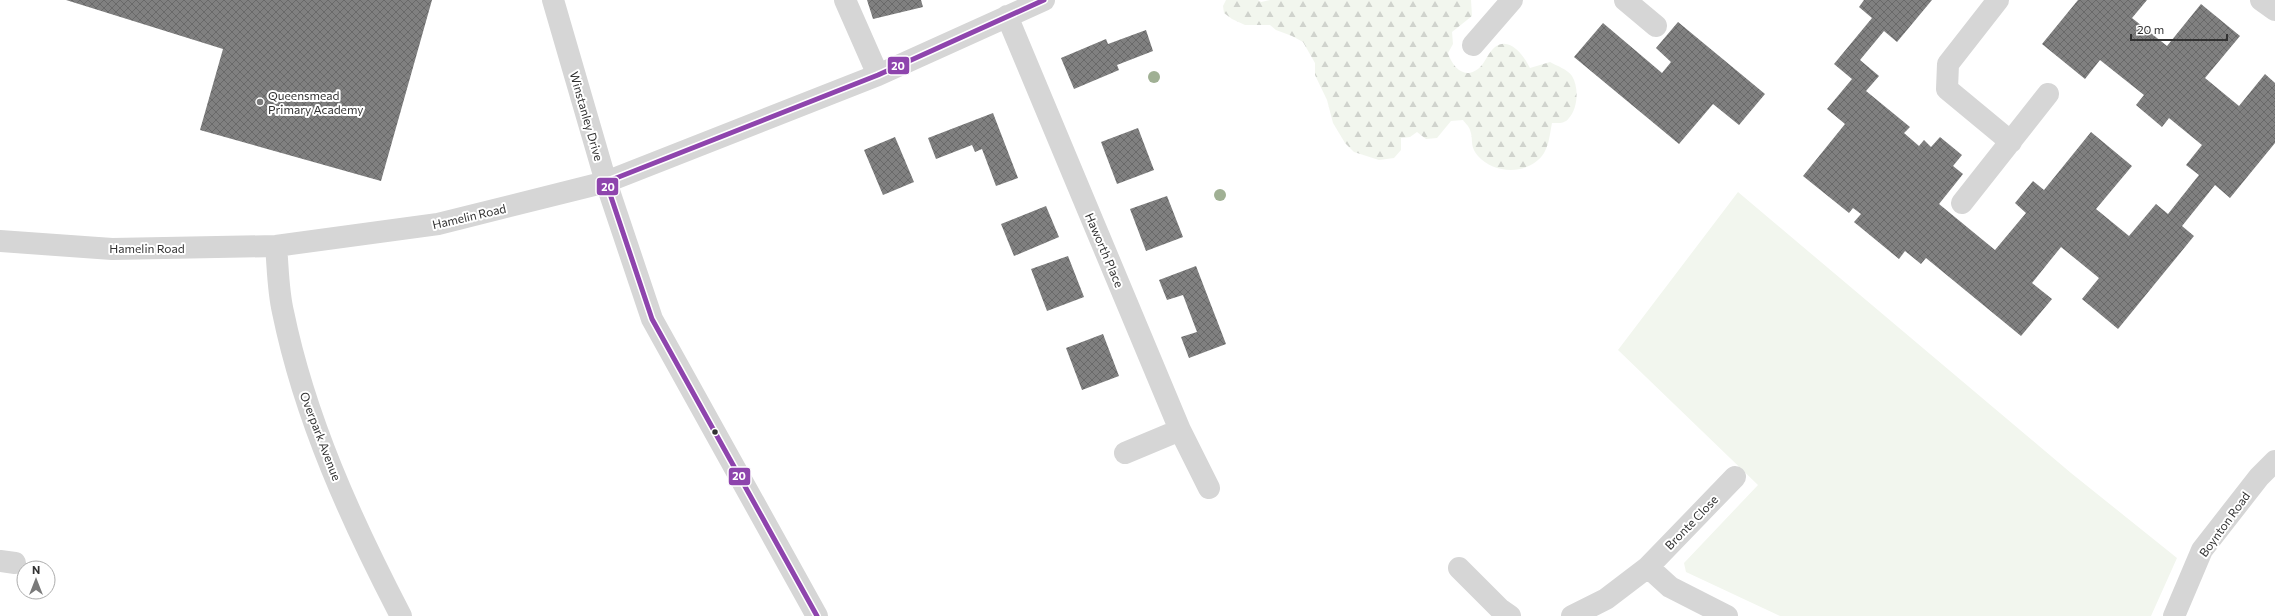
<svg xmlns="http://www.w3.org/2000/svg" width="2275" height="616" font-family="Commissioner,sans-serif">
	<defs>
		<pattern id="forest-firs" width="22" height="20" patternUnits="userSpaceOnUse"><rect width="22" height="20" fill="#f2f6ee"/><path d="M5 1l3.5 6h-7zM16 11l3.5 6h-7z" fill="#d0d3cd"/></pattern>
		<pattern id="building-cross-hatch" width="8" height="8" patternUnits="userSpaceOnUse"><rect width="8" height="8" fill="#808080"/><path d="M0 0l8 8M0 8l8-8" fill="none" stroke="#696969"/></pattern>
	</defs>
	<rect width="100%" height="100%" fill="#fff"/>
	<path fill="#f2f6ee" d="M1738,192L2071,473L2177,558L2151,616H1780L1686,572L1684,563L1758,485L1618,350Z"/>
	<path fill="url(#forest-firs)" d="M1226,0H1258L1261,2L1270,0H1471L1472,16L1452,32L1453,44L1448,53C1453,69 1467,82 1482,65C1486,60 1489,52 1495,47C1510,36 1524,56 1530,68L1550,62C1557,66 1567,69 1572,76C1579,87 1578,108 1569,118C1565,124 1558,123 1552,123C1550,133 1549,145 1544,153C1530,175 1495,175 1478,156C1469,145 1474,141 1470,130C1469,126 1465,123 1463,120L1451,121L1437,138L1426,139L1417,132L1410,137L1401,138V150L1394,158L1379,160L1354,152L1345,143L1333,123L1327,100L1315,75V63L1303,42L1292,36L1276,30L1270,25H1245L1232,19L1224,13L1223,6Z"/>
	<path fill="url(#building-cross-hatch)" d="M66,0H432L381,181L200,130L223,49Z
		M867,0H921L923,7L873,19Z
		M1864,0H1932L1897,42L1884,31L1860,60L1879,76L1866,91L1910,127L1904,133L1919,146L1924,140L1931,147L1940,137L1962,155L1953,166L1963,174L1939,204L1995,250L2026,213L2015,203L2033,181L2044,190L2091,132L2132,166L2096,209L2129,236L2156,204L2168,214L2199,175L2186,165L2202,145L2169,118L2162,127L2136,105L2144,95L2100,60L2085,79L2042,44L2078,0H2147L2132,18L2167,46L2201,4L2240,36L2205,78L2239,106L2265,74L2275,83V143L2230,198L2215,185L2182,226L2194,236L2118,329L2082,299L2099,278L2061,247L2032,283L2052,299L2021,336L1926,258L1921,264L1905,251L1899,259L1854,222L1861,214L1853,208L1849,213L1803,176L1845,124L1827,109L1852,79L1834,64L1872,18L1859,7Z
		M1678,22L1765,94L1739,125L1713,104L1679,144L1574,57L1603,23L1662,73L1671,62L1656,48Z
		M1146,30L1153,51L1117,65L1119,70L1074,89L1061,58L1106,39L1108,44Z
		M993,113L1018,178L996,186L982,149L975,152L972,145L936,159L928,138Z
		M1138,128L1154,170L1117,184L1101,142Z
		M895,137L914,182L883,195L864,150Z
		M1167,196L1183,237L1146,251L1130,209Z
		M1046,206L1059,237L1014,256L1001,224Z
		M1068,256L1084,297L1047,311L1031,269Z
		M1196,266L1226,344L1189,358L1181,337L1197,332L1183,295L1167,300L1159,280Z
		M1103,334L1119,376L1082,390L1066,348Z"/>
	<g fill="none" stroke-linecap="round" stroke-linejoin="round">
		<path stroke="#d6d6d6" stroke-width="22" d="M553,0L606,182L652,319L817,616
			M845,0L878,75
			M1625,0L1656,26
			M1998,0L1948,64L1947,89L2011,142
			M2261,0L2275,10
			M1007,16L1180,430L1125,453
			M1473,45L1512,0
			M1962,203L2048,94
			M0,241L112,249L276,246L438,224L606,182L878,75L1044,0
			M276,246C278,268 278,291 283,312C305,419 351,520 401,616
			M1180,430L1209,488
			M0,561L15,563
			M1648,567L1670,587L1727,616
			M1459,568L1500,609L1510,616
			M1572,616L1606,599L1648,567L1735,477
			M2174,616L2202,550L2259,477L2275,461"/>
		<defs>
			<path id="bus-1" d="M817,616L652,319L606,182L878,75L1044,0"/>
		</defs>
		<use href="#bus-1" stroke="#fff" stroke-width="8"/>
		<use href="#bus-1" stroke="#8e44ad" stroke-width="5"/>
	</g>
	<g fill="#a0b094">
		<circle cx="1154" cy="77" r="6"/>
		<circle cx="1220" cy="195" r="6"/>
	</g>
	<circle fill="#7a7a7a" stroke="#fff" stroke-width="1.5" cx="260" cy="102" r="4"/>
	<circle fill="#323232" stroke="#fff" stroke-width="1.5" cx="715" cy="432" r="3.5"/>
	<g text-anchor="middle" dominant-baseline="central" stroke-width="4" stroke-linejoin="round" paint-order="stroke">
		<g font-size="12" fill="#323232" stroke="#fff" text-anchor="start">
			<text x="268" y="95">Queensmead<tspan x="268" dy="14">Primary Academy</tspan></text>
		</g>
		<g font-size="12" fill="#323232" stroke="#fff">
			<text transform="translate(587 116) rotate(74)">Winstanley Drive</text>
			<text transform="translate(469 216) rotate(-13)">Hamelin Road</text>
			<text x="147" y="248">Hamelin Road</text>
			<text transform="translate(1105 250) rotate(67)">Haworth Place</text>
			<text transform="translate(321 436) rotate(69)">Overpark Avenue</text>
			<text transform="translate(1691 522) rotate(-46)">Bronte Close</text>
			<text transform="translate(2224 524) rotate(-54)">Boynton Road</text>
		</g>
	</g>
	<g stroke="#fff" stroke-width="1.5">
		<rect x="887" y="56" width="23" height="19" rx="4" fill="#8e44ad"/>
		<rect x="596" y="177" width="23" height="19" rx="4" fill="#8e44ad"/>
		<rect x="728" y="467" width="23" height="19" rx="4" fill="#8e44ad"/>
	</g>
	<g font-size="11" text-anchor="middle" font-weight="bold" fill="#fff">
		<text x="898" y="70">20</text>
		<text x="608" y="191">20</text>
		<text x="739" y="480">20</text>
	</g>
	<g transform="translate(36 580)"><circle r="19" fill="#ffffff" stroke="#adadad"/>
	<path d="M0-3L7 15L0 10L-7 15Z" fill="#7a7a7a"/>
	<text y="-6" font-size="11" font-weight="bold" text-anchor="middle" fill="#323232">N</text>
	</g>
	<path d="M2131 34v6h96v-6" fill="none" stroke="#323232" stroke-width="2"/>
	<text x="2137" y="34" font-size="12" fill="#323232" stroke="#ffffff" stroke-width="3" paint-order="stroke">20 m</text>
</svg>
